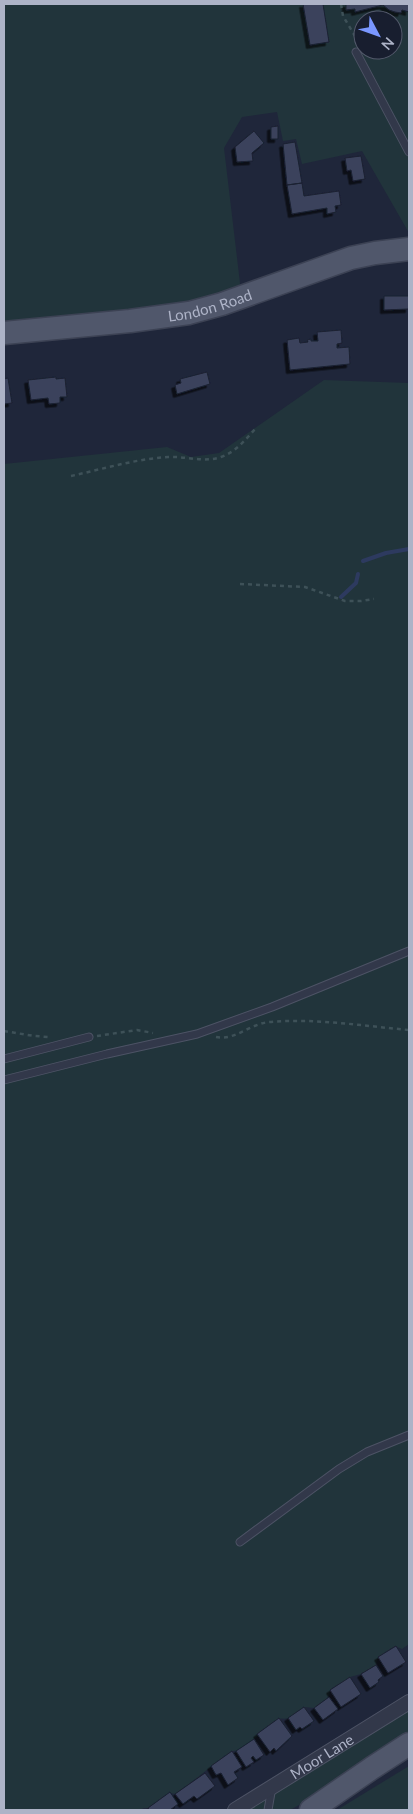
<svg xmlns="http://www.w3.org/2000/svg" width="413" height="1814" font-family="Lato,sans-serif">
	<defs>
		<filter id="shadow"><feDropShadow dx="-3.5" dy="3.5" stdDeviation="0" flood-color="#0009"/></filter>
	</defs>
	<rect width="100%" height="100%" fill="#1f263a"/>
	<path fill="#21343b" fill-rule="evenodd" d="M4,4H409V233L362,151L302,164L296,139L283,141L277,112L242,117L224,148L240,283L239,289L196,303L4,324ZM363,20H393V50H363Z
		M324,380L409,383V1644L402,1649L395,1646L378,1657L376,1665L361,1674L350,1677L330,1690L329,1697L314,1708L304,1707C299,1710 293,1717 288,1718C283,1720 281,1717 276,1720C265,1728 244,1752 232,1751C212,1765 195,1780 176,1794L170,1793L148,1808H144L140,1810H4V464L167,447L191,457L219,453Z
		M409,1705V1738L319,1794L290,1810H240Z
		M409,1766V1810H337Z"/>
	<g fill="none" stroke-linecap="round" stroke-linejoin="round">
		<path stroke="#2d3a5f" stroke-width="4" d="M363,561L386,553L409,549
			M341,597L356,583L358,574"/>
	</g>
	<path fill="#3a435b" stroke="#1a2031" filter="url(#shadow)" d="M303,4H323L329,42L310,45Z
		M346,4H409V12L402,10L401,13L395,12L389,10L383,5L355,12V9L346,10Z
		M278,126V139H271V127Z
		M254,131L264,143L252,153L253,161L237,162L235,147Z
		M295,142L302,183L287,185L283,144Z
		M361,156L365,179L353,181L351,170L347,171L345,158Z
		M302,183L304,196L339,191L341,205L335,206L336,212L327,214V208L292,214L287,185Z
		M384,296H409V309L384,310Z
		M341,330L342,343L337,344V348L349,347L350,364L290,370L287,340L299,338L300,343L308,342L307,340L311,339V341H318L317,332Z
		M207,372L210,384L177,394L175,385L181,383L180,379Z
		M56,377V379L65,378L67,397H60V403L49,404L48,398L31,400L28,380Z
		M8,378L12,403L4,404V379Z
		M396,1646L406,1662L388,1673L378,1657Z
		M376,1665L383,1676L378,1680L379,1682L370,1688L361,1674Z
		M350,1677L361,1694L341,1707L330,1690Z
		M329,1697L338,1709L323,1720L314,1708Z
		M304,1707L314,1721L302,1729L300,1727L296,1730L288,1718Z
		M279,1718L292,1736L276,1751L274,1748L270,1752L257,1734Z
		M254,1739L264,1755L256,1760L253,1756L251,1758L254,1762L246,1767L236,1751Z
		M232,1751L242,1767L234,1772L238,1778L228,1785L221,1773L216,1775L211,1766Z
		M205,1773L215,1786L197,1799L194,1796L183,1804L175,1794Z
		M170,1792L178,1804L170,1810H149L148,1808Z"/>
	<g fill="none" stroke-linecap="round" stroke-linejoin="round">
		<defs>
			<path id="lane" d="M356,52L409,152
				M4,1059L89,1037
				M4,1080L107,1054L197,1034L272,1007L409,951
				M240,1542L339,1469L367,1452L409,1435
				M268,1810L272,1787"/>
			<g id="street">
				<path id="s1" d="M235,1810L409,1702"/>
			</g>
			<g id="primary">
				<path id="s2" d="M4,333L130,321L189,313L222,304L351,258L375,253L409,249"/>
				<path d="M311,1810L372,1768L409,1744"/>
			</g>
		</defs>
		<use href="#lane" stroke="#4d5365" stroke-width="9"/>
		<use href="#street" stroke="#4d5365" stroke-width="16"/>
		<use href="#primary" stroke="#3c4254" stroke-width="25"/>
		<path stroke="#3e5158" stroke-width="2.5" stroke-dasharray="4 4" stroke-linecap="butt" d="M341,4L343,16L355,36
			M71,476C103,469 135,459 168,457C186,456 203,463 221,457C236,452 246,439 256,428
			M240,584L305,587L345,601H361L374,599
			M4,1031L34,1036L49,1037
			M97,1036L137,1030L153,1033
			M216,1037C235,1041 251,1023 270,1022C316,1018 363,1026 409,1030"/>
		<use href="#lane" stroke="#32384a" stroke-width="7"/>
		<use href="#street" stroke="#32384a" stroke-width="14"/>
		<use href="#primary" stroke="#50576b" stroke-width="22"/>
	</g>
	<g text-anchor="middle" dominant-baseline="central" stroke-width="4" stroke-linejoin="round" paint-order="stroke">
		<g font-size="15" fill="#adb3c7" stroke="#181e2f">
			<text stroke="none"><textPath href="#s2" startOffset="208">London Road</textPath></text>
			<text stroke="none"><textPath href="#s1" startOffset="102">Moor Lane</textPath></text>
		</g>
	</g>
	<rect width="413" height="1814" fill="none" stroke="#adb3c7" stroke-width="10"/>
	<g transform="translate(378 35) rotate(131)"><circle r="24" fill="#181e2f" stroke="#545a6c"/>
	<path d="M0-4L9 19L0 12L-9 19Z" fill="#7a97ff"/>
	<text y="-8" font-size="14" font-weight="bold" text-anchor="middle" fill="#adb3c7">N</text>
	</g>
</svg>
